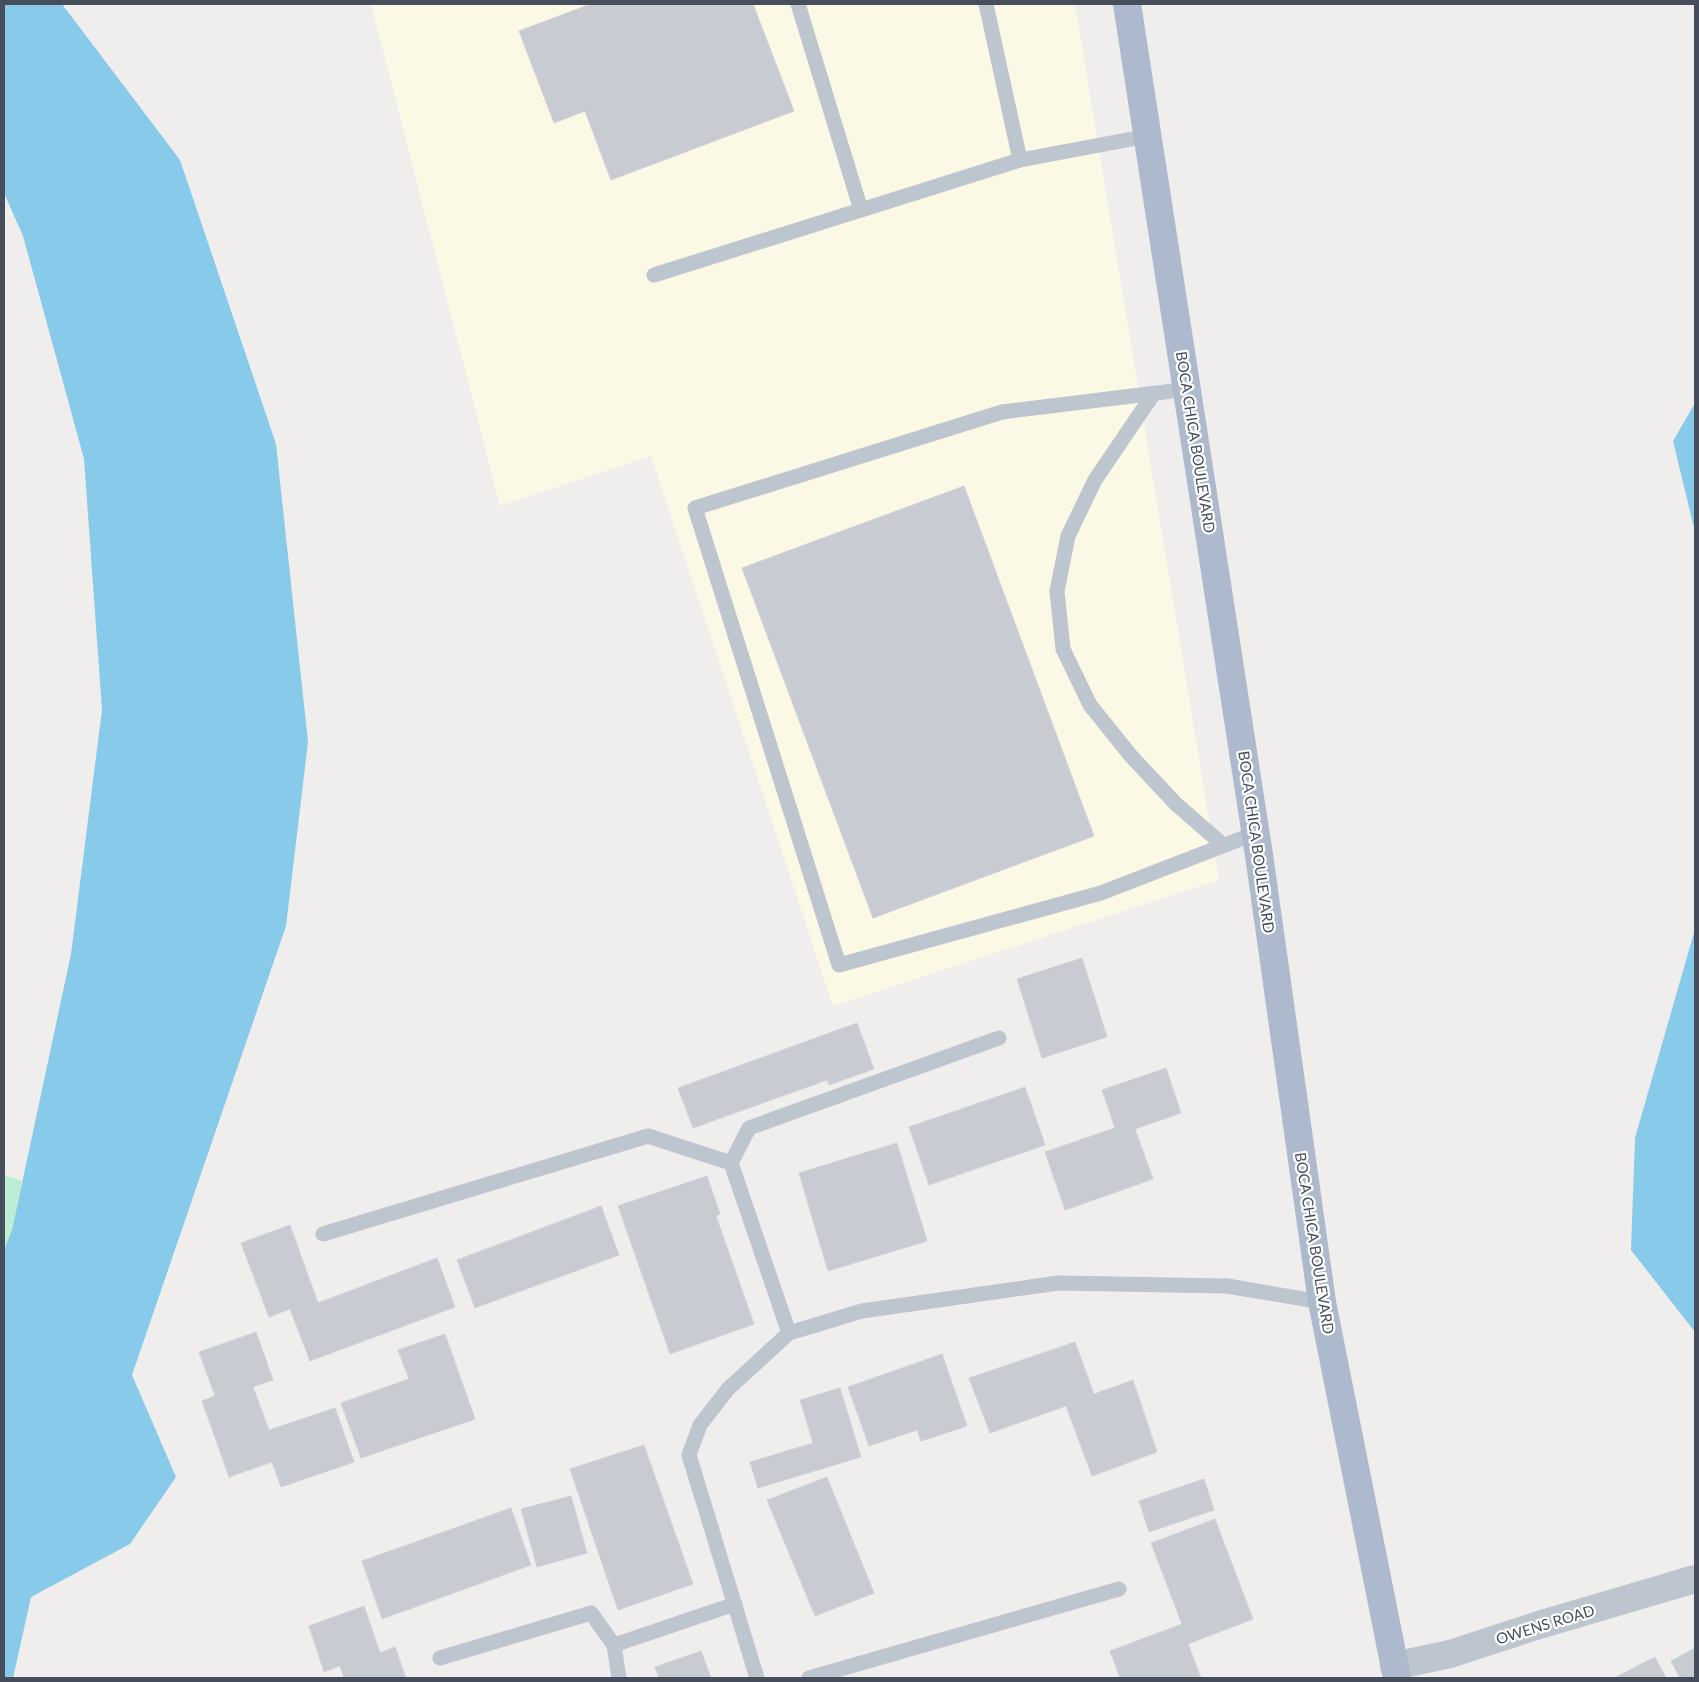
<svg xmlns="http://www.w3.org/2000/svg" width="1699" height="1682" font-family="Lato,sans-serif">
	<rect width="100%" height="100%" fill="#f0eded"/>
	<path fill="#fbf8e5" d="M371,4H1075L1219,880L833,1006L651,456L500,506Z"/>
	<path fill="#bbeed5" d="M4,1175L22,1181L12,1230L4,1250Z"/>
	<path fill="#88caea" d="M4,4H62L180,160L276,444L308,742L286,926L132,1375L176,1477L130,1544L31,1597L13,1678H4V1250L12,1230L71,954L102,710L84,459L23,236L4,193Z
		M1695,403V532L1673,441Z
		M1695,929V1332L1631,1250L1635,1138Z"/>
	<path fill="#c9cbd3" stroke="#d1d2d9" d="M591,4H753L794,111L611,180L585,111L554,123L519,31Z
		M964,486L1094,836L873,918L742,568Z
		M1082,958L1107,1037L1042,1058L1017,979Z
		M857,1023L874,1069L829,1085L827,1080L693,1128L678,1088Z
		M1166,1068L1181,1113L1135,1129L1153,1179L1065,1210L1045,1152L1115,1128L1102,1090Z
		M1025,1087L1045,1145L929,1185L909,1127Z
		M897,1143L927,1241L828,1271L799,1173Z
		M707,1176L720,1214L716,1216L754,1324L670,1354L618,1206Z
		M601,1206L619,1255L475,1308L457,1260Z
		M290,1225L318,1303L437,1258L455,1307L310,1361L290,1309L269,1317L241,1243Z
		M256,1332L273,1380L253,1387L269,1430L335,1408L354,1462L281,1487L272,1462L229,1477L202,1401L215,1396L199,1352Z
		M445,1334L475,1419L361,1458L341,1403L409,1379L398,1350Z
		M1075,1342L1094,1394L1133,1380L1157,1452L1092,1476L1066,1406L990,1433L969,1378Z
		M942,1354L967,1426L921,1441L917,1430L869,1446L848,1387Z
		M840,1388L861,1457L758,1488L750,1462L813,1443L800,1400Z
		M644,1445L693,1584L618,1610L570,1469Z
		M827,1477L874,1593L815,1616L767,1500Z
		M1204,1479L1214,1510L1149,1532L1139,1501Z
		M571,1496L587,1553L537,1567L521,1509Z
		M511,1508L531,1565L382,1619L362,1561Z
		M1215,1519L1253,1619L1188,1644L1201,1678H1120L1110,1651L1182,1624L1151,1543Z
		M364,1606L380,1653L395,1647L406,1678H344L340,1666L324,1672L309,1626Z
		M1695,1648V1678H1680L1671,1661Z
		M701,1651L711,1678H659L655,1667Z
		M1655,1657L1666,1678H1614Z"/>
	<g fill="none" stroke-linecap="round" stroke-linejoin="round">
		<path stroke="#bdc5cf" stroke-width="15" d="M798,4L861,210
			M986,4L1020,160L1148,136
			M654,275L1020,160
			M1189,389L1002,412L695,508L839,965L1101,893L1256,833
			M1154,393L1095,480L1068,536L1057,591L1063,649L1090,705L1131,756L1176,804L1222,844
			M731,1163L749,1128L999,1038
			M323,1234L648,1136L731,1163L789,1333
			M614,1645L619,1678
			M440,1658L591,1613L614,1645L735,1604
			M757,1678L689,1455L700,1425L728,1389L789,1333L862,1311L1058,1283L1227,1286L1322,1302
			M809,1678L1119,1589"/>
		<path stroke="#bdc5cf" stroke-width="28" d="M1394,1666L1450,1654L1539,1625L1695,1579"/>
		<path stroke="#adb9cc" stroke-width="28" d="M1127,4L1259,855L1322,1302L1397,1678"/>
	</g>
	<g text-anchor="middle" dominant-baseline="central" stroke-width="4.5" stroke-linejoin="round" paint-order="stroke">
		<g font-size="15" fill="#454e5a" stroke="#fff">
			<text transform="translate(1196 442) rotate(81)">BOCA CHICA BOULEVARD</text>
			<text transform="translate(1257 842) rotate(82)">BOCA CHICA BOULEVARD</text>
			<text transform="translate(1315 1243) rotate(81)">BOCA CHICA BOULEVARD</text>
			<text transform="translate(1545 1624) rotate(-17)">OWENS ROAD</text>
		</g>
	</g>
	<rect width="1699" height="1682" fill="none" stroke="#454e5a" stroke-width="10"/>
</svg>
